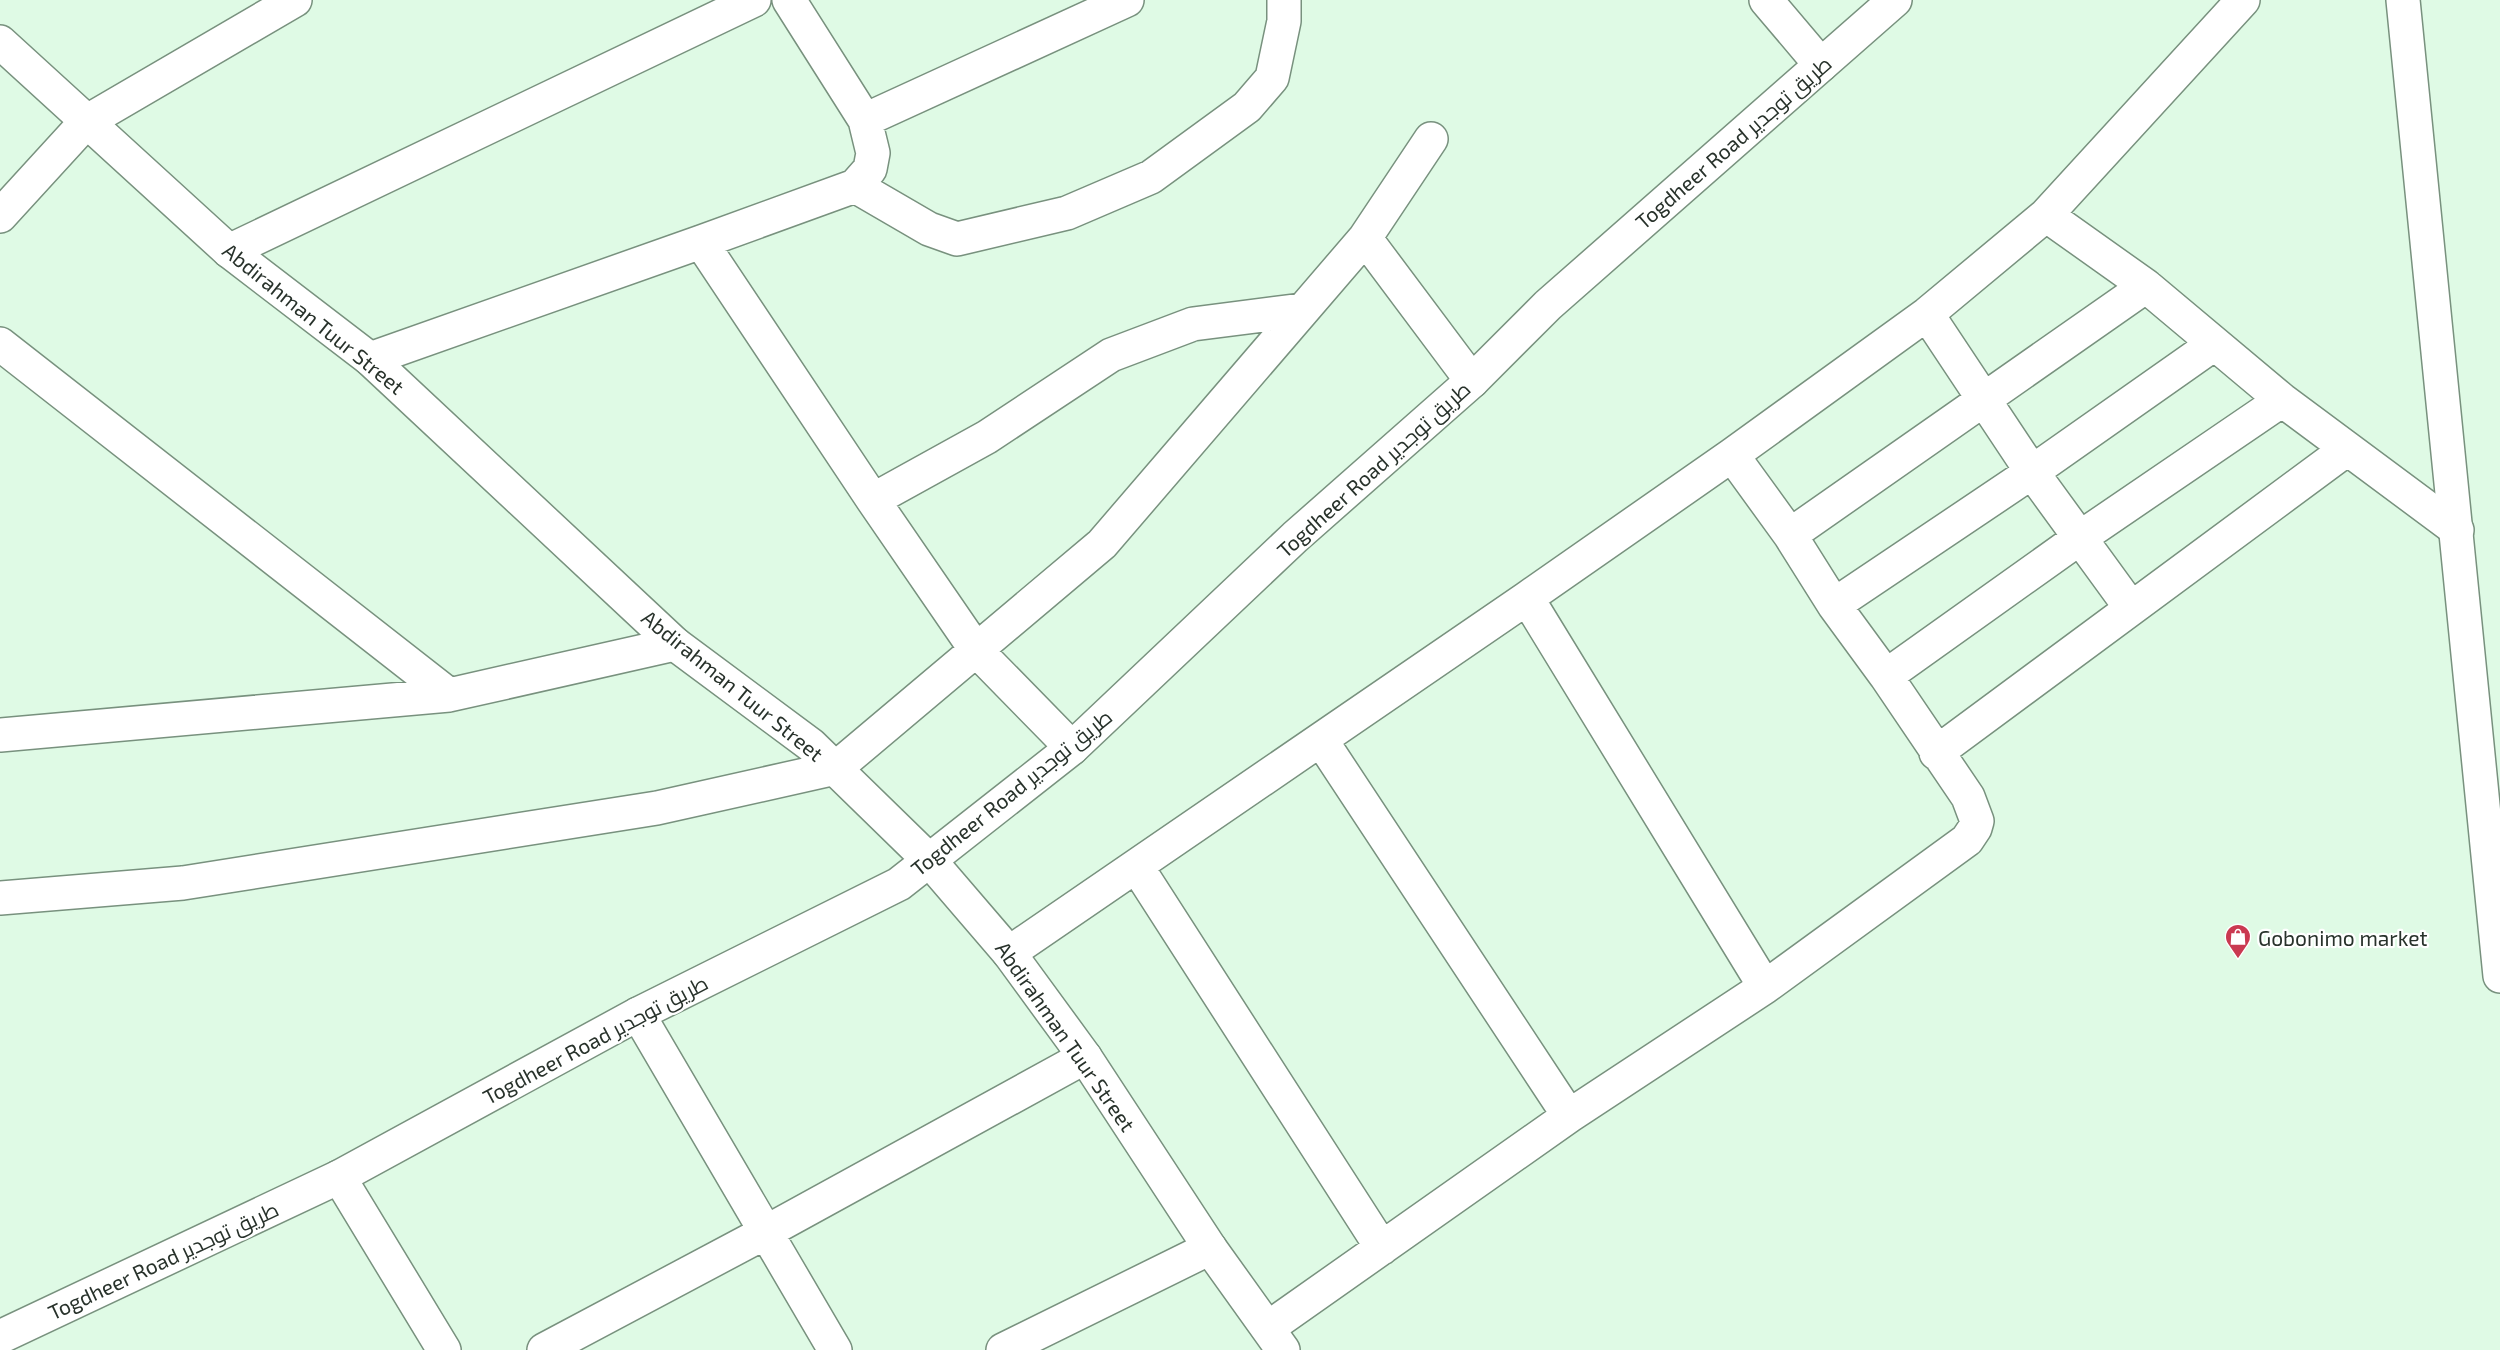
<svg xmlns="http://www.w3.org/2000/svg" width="2500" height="1350" font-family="'Exo 2',Cairo,sans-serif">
	<rect width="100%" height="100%" fill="#dffae5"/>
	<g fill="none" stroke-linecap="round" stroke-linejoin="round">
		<defs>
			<path id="minor" d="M1766,0L1821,65
				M865,120L1127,0
				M855,186L929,229L957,239L1067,213L1151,177L1247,107L1272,78L1284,21V0
				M2046,215L2146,286L2282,400L2457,530
				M0,216L86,122L295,0
				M1365,238L1472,381
				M701,242L873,500L976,650L1072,748
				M229,251L754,0
				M1927,314L2032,472L2131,608
				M0,344L449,695
				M370,359L701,242L855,186L870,169L873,153L865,120L789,0
				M873,500L987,437L1111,355L1193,324L1302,310
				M1790,535L2146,286
				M1527,598L1765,987
				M1834,605L2032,472L2214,344
				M1886,676L2081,537L2282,400
				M0,735L449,695L675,644
				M1321,740L1569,1116
				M1936,753L2347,449
				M1137,867L1382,1248
				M0,898L183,883L657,808L836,768L1102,544L1365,238L1431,139
				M1009,953L1527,598L1732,455L1927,314L2046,215L2243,0
				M638,1014L835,1350
				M339,1177L444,1350
				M1268,1328L1569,1116L1765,987L1967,840L1975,828L1977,821L1968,797L1886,676L1834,605L1790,535L1732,455
				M544,1350L766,1232L1085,1057
				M1003,1350L1210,1248"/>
			<path id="tertiary" d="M0,42L229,251L370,359L675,644L811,745L930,861L1009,953L1085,1057L1210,1248L1283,1350
				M0,1337L339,1177L638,1014L899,884L1072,748L1295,537L1472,381L1548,305L1895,0"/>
			<path id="secondary" d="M2403,0L2500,976"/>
		</defs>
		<use href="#minor" stroke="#78917e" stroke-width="36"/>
		<use href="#tertiary" stroke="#78917e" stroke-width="36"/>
		<use href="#secondary" stroke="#78917e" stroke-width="36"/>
		<use href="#minor" stroke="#fff" stroke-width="33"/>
		<use href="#tertiary" stroke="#fff" stroke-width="33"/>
		<use href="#secondary" stroke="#fff" stroke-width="33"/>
	</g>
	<defs>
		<symbol id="shop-pin" viewBox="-11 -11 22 30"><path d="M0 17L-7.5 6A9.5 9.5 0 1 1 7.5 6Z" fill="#ca3951" stroke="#fff"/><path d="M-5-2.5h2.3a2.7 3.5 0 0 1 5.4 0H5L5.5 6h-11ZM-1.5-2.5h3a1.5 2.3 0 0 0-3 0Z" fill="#fff"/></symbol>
	</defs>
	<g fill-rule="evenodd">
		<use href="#shop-pin" x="2223" y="922" width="30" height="40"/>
	</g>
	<g text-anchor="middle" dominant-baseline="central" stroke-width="4.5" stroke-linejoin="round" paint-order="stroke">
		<g font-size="21" fill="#28322b" stroke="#fff">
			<text transform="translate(1733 142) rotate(-41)">Togdheer Road طريق توجدير</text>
			<text transform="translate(314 318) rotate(39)">Abdirahman Tuur Street</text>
			<text transform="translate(1373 469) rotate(-42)">Togdheer Road طريق توجدير</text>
			<text transform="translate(733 685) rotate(39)">Abdirahman Tuur Street</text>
			<text transform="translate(1011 792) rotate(-39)">Togdheer Road طريق توجدير</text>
			<text transform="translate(1066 1036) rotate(55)">Abdirahman Tuur Street</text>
			<text transform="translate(595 1039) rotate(-28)">Togdheer Road طريق توجدير</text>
			<text transform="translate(163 1260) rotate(-25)">Togdheer Road طريق توجدير</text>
		</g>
		<g font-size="21" fill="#28322b" stroke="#fff" text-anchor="start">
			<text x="2258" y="937">Gobonimo market</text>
		</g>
	</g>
</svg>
